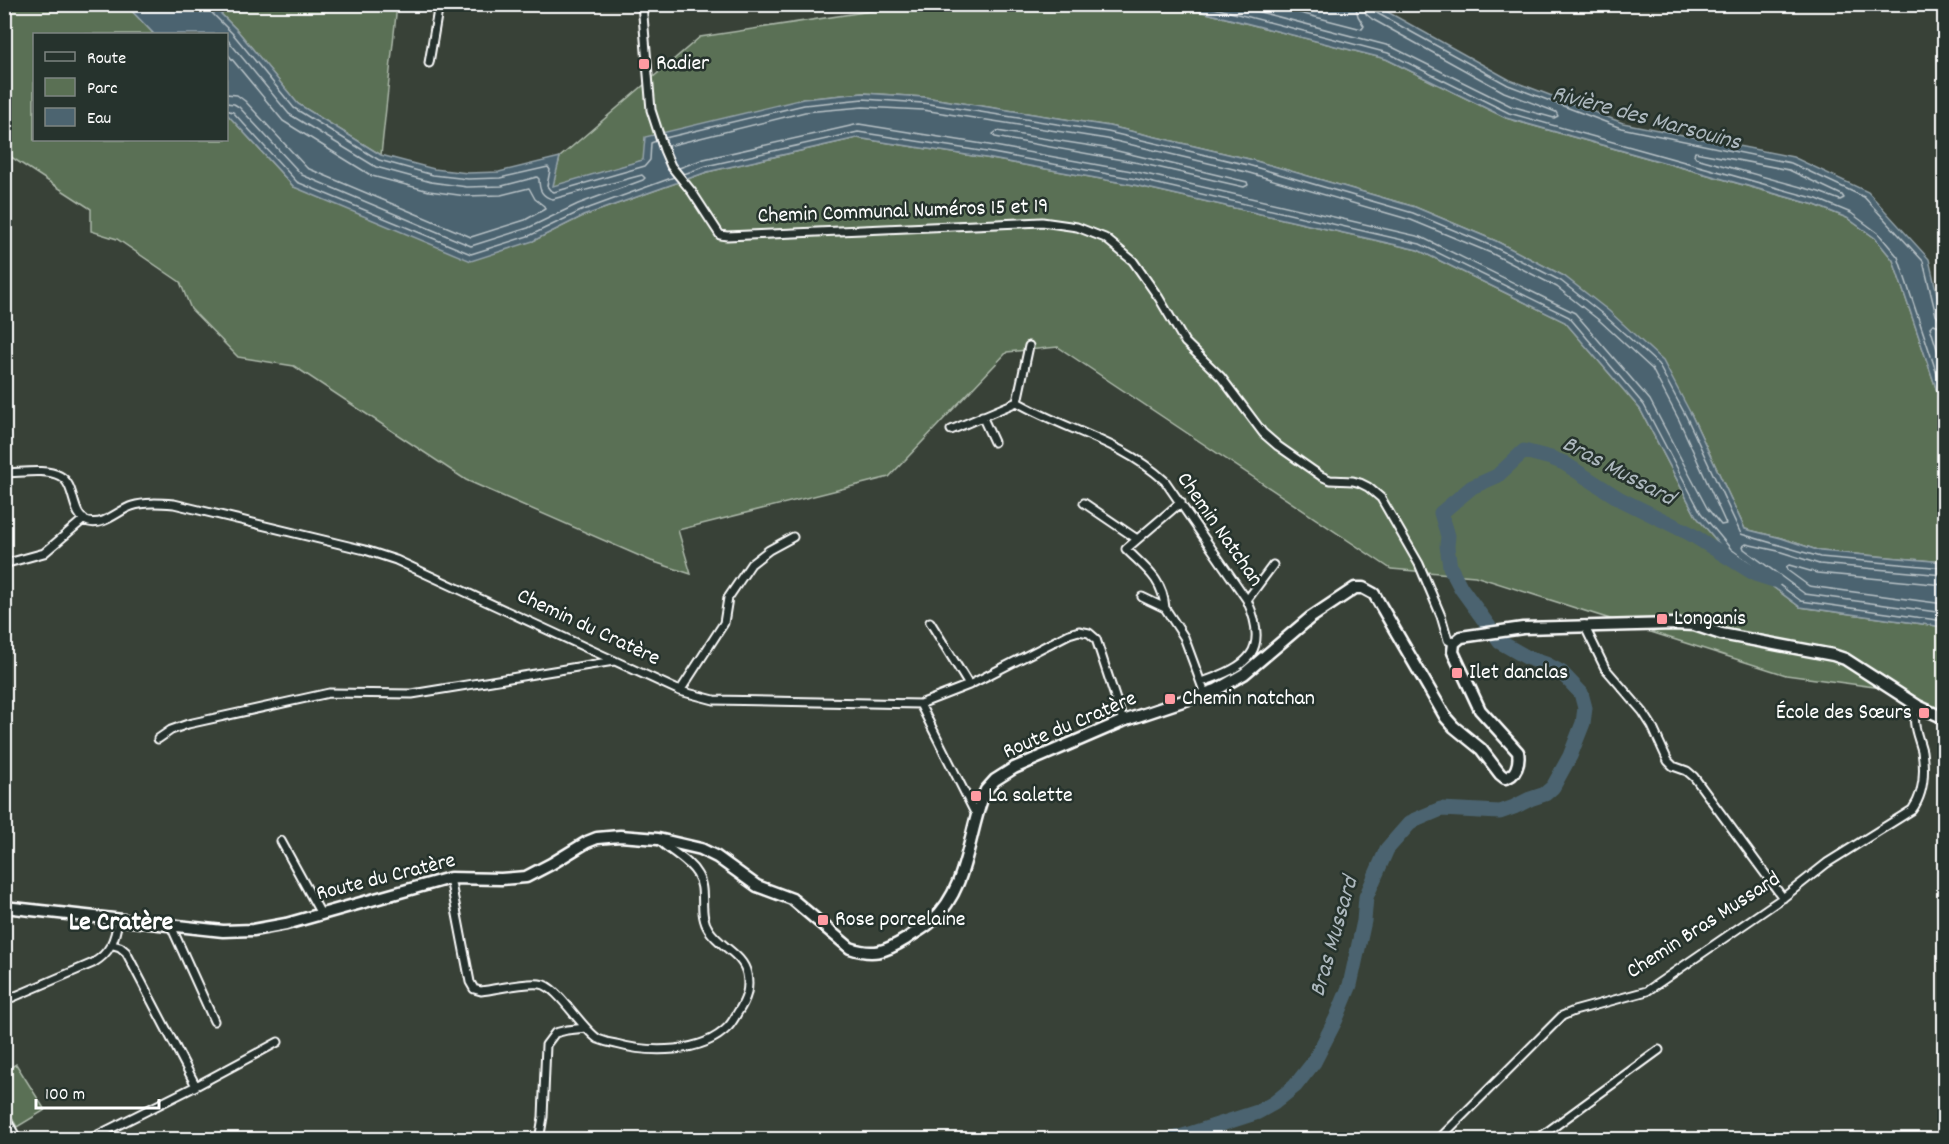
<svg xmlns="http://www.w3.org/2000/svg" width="1949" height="1144" font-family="Dekko,sans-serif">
	<rect width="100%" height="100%" fill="#384137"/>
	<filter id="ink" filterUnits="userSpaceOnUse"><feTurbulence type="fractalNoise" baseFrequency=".0167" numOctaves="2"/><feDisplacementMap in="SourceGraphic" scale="12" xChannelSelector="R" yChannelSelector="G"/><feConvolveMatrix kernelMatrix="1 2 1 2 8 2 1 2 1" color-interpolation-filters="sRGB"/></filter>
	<g filter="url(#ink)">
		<path fill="#5a7054" stroke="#acb8aa" stroke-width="1.5" d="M4,5H126L154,34H34V140H226L227,114L294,187L533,241L583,216L707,172L857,138L986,158L1134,185L1418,250L1565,322L1640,409L1696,516L1727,553L1800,607L1944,627V716L1889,689L1786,675L1475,576L1391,569L1058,347L1007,352L889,477L678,530L691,574L651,561L466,480L294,366L238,357L191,309L180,282L117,239L91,231V209L5,153Z
			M212,5H397L381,155L298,104L237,30Z
			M910,5H1175L1386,59L1506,118L1815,205L1847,218L1875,238L1893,260L1942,406L1940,461L1944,483V562L1820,551L1781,538L1745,529L1691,414L1564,276L1496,241L1415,207L1249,159L1109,126L924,97L863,93L803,99L644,160L552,187L560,157L700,37Z
			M16,1064L45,1110L17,1127L5,1105V1071Z"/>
		<path fill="#4c6470" stroke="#94a2a9" stroke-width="1.5" d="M126,5H212L237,30L298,104L381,155L434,169L468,173L499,172L560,157L553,186L643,160L645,137L803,99L863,93L924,97L1109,126L1249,159L1415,207L1496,241L1564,276L1609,311L1663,361L1691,414L1745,529L1781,538L1820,551L1944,562V627L1800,607L1727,553L1696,516L1640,409L1565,322L1418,250L1134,185L986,158L857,138L707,172L583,216L533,241L471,261L294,187L227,114L226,34H154Z
			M1363,5L1377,6L1510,80L1623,123L1793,157L1868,192L1929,259L1944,325V483L1940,461L1942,406L1893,260L1875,238L1847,218L1815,205L1506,118L1386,59L1175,5Z"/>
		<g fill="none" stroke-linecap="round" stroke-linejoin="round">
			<path stroke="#b7c1c6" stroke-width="1.5" d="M209,4L210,11L233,34L294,108L379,160L433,175L468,179L500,178L548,167L550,170L547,186L550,190L554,192L645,166L650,160L651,143L656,141
				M1199,4L1388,53L1509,113L1817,199L1851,213L1878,233L1898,257L1944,395
				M1229,4L1390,46L1511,106L1554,118L1558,116L1556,112L1504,92L1372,19L1366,14L1364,4
				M1265,4L1362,29L1364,26L1358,16L1355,4
				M1372,4L1375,12L1508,85L1621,128L1791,163L1864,197L1923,261L1936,315L1939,319L1944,320
				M226,38L289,114L376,167L431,182L467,187L502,186L537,177L539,179C539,190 542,197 553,199L642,175L645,178L643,180L578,204L528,228L471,246L302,175L239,107L234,104L226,103
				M226,52L283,121L372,176L429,191L466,196L501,195L529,188L535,199L544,206L545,209L525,220L471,237L307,168L245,101L237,95L226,94
				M226,110L233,112L297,182L471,254L531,235L581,211L674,177
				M997,131L1105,148L1243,181L1247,182L1248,185L1244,187L1139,163L995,137L993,134Z
				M665,138L804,105L863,99L923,103L1108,132L1248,165L1413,213L1494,247L1561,281L1605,316L1658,364L1686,416L1741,534L1820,557L1944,568
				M668,146L805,112L863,107L923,110L1107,139L1246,172L1411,220L1491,253L1557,287L1600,321L1652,369L1679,420L1726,524L1721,525L1707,508L1650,400L1575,313L1421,237L1137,172L989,145L859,124L704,159L679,168
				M1695,152L1789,170L1842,195L1844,198L1840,200L1819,192L1696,158L1694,155Z
				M684,174L706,166L858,132L987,152L1136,179L1420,244L1569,317L1644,405L1701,513L1731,549L1801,601L1944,621
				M1944,327L1933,324L1930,327L1944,371
				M1944,575L1819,564L1778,551L1746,544L1743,546L1744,549L1805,594L1944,613
				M1944,585L1817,573L1789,565L1786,567L1787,570L1809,586L1944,604"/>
			<path stroke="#4c6470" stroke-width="15" d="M1171,1140L1258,1112L1274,1103L1295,1086L1314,1062L1336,1019L1350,985L1364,921L1366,897L1387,849L1409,824L1415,820L1441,809L1500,812L1514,807L1530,799L1545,794L1553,787L1570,756L1583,723L1585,708L1581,693L1561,672L1546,664L1528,658L1500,642L1461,588L1450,567L1447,546L1448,536L1441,513L1472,487L1497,476L1524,451L1551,458L1564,463L1620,499L1689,533L1755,574L1774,580"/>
			<defs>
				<path id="street" d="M642,4L651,110L664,150L671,166L692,192L720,235L727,236L1042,222L1077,227L1105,238L1133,261L1159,298L1185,342L1221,377L1263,433L1278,446L1321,476L1330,480L1353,481L1360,483L1368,487L1381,498L1419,564L1441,616L1448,640L1454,643
					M429,63L439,4
					M1029,346L1017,402C1067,431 1120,440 1165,481L1247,600C1270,651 1249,666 1202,682
					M982,416L994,442
					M951,430L1017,402
					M4,473C21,473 45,468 60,476C77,485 70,517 89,522C104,526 119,510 132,506C145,502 160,503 174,504L365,550L396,560L680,691L714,700L920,704L969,685L1069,634L1079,631L1089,633L1096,639L1123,721
					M1084,503L1137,539
					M4,564L44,553L84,519
					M1142,597L1165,608L1184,637L1205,694
					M1247,600L1273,565
					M1165,608C1163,579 1145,568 1126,549L1181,502
					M930,622L969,685
					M1584,625L1605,668L1643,712L1652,726L1668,761L1673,766L1687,771L1694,777L1783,898
					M680,691L724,623L728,598L751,564L769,550L793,537
					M920,704L974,811L977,812
					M158,739L171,730L188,724L329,693L412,694L614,661
					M281,841L321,914
					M450,878L470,982L474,989L481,991C498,989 524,982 540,984C557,985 581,1028 598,1039C603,1041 610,1043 616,1044C649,1053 702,1054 728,1027C732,1023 735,1017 738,1012C746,1000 750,989 747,974C743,954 720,947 709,930C697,913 708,891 697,874C689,860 671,852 660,841
					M171,926L214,1021
					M113,945L120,947L126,952L196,1086
					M4,1001L93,963C110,953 115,940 118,920
					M4,1116L18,1140
					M88,1140L196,1086L278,1042
					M539,1140L543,1117L546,1045L555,1033L567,1030L586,1028
					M1438,1140L1562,1016L1574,1011L1647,991L1784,897L1827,863L1912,810C1924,794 1925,771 1922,751C1918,735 1910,722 1918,706
					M1536,1140L1659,1050"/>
				<path id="secondary" d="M4,907L223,931L253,930L286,924L450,878L501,879L526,877L551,864L587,842L597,838L620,836L658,839L701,849L717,857L757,886L792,899L850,948C873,956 885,952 906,939C914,933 925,928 932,921C967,889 967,841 982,799L986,790L995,780L1014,768L1123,721L1216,690L1244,674L1310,618L1355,588H1363L1374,594L1446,718L1454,727L1481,749L1500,774L1505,778C1516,776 1520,763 1518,752L1480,710L1453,652L1454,643L1461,637L1523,628L1674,624L1694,625L1721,634L1833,655L1845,659L1918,706L1944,718"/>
			</defs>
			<use href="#street" stroke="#fff" stroke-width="11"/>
			<use href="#secondary" stroke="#fff" stroke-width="15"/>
			<use href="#street" stroke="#26332d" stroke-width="7"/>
			<use href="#secondary" stroke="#26332d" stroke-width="10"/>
		</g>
	</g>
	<g fill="#ff9aa2" stroke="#26332d" stroke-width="2">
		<rect x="638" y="58" width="12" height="12" rx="3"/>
		<rect x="1656" y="613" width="12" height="12" rx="3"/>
		<rect x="1451" y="667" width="12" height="12" rx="3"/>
		<rect x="1164" y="693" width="12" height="12" rx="3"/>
		<rect x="1918" y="707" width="12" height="12" rx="3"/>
		<rect x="970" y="790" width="12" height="12" rx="3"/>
		<rect x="817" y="914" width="12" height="12" rx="3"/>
	</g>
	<g text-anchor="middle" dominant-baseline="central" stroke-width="5" stroke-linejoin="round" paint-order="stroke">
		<g font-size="22" fill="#fff" stroke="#26332d" text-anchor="start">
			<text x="656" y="64">Radier</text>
			<text x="1674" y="619">Longanis</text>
			<text x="1469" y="673">Ilet danclas</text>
			<text x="1182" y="699">Chemin natchan</text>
			<text x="1912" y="713" text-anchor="end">École des Sœurs</text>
			<text x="988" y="796">La salette</text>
			<text x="835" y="920">Rose porcelaine</text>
		</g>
		<g font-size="22" fill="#fff" stroke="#26332d">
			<text transform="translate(903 212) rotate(-2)">Chemin Communal Numéros 15 et 19</text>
			<text transform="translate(1219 530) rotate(55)">Chemin Natchan</text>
			<text transform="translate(588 628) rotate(25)">Chemin du Cratère</text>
			<text transform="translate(1070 726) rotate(-23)">Route du Cratère</text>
			<text transform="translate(386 878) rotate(-14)">Route du Cratère</text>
			<text transform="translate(1704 926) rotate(-33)">Chemin Bras Mussard</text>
		</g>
		<g font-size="24" font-style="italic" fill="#aeb9bf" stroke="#26332d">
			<text transform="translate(1646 119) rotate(15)">Rivière des Marsouins</text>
			<text transform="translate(1618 472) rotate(28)">Bras Mussard</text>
			<text transform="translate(1335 937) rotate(-74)">Bras Mussard</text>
		</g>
		<g font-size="26" font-weight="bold" fill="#fff" stroke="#26332d">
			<text x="121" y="923">Le Cratère</text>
		</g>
	</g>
	<rect width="1949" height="1144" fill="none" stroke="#26332d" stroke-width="24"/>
	<rect x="12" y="12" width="1925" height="1120" fill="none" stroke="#fff" stroke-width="2" filter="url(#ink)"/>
	<rect x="33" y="33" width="195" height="108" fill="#26332d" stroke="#7d8581" stroke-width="1.5"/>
	<rect x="45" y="52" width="30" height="9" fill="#26332d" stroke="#7d8581" stroke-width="1.5"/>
	<text x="87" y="63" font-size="18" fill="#ffffff">Route</text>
	<rect x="45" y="78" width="30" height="18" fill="#5a7054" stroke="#7d8581" stroke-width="1.5"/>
	<text x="87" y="93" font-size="18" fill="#ffffff">Parc</text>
	<rect x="45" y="108" width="30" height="18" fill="#4c6470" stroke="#7d8581" stroke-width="1.5"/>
	<text x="87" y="123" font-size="18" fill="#ffffff">Eau</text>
	<path d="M36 1099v9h123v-9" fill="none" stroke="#ffffff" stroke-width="3"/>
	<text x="45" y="1099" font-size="18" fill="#ffffff" stroke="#26332d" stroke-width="4.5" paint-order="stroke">100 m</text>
</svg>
